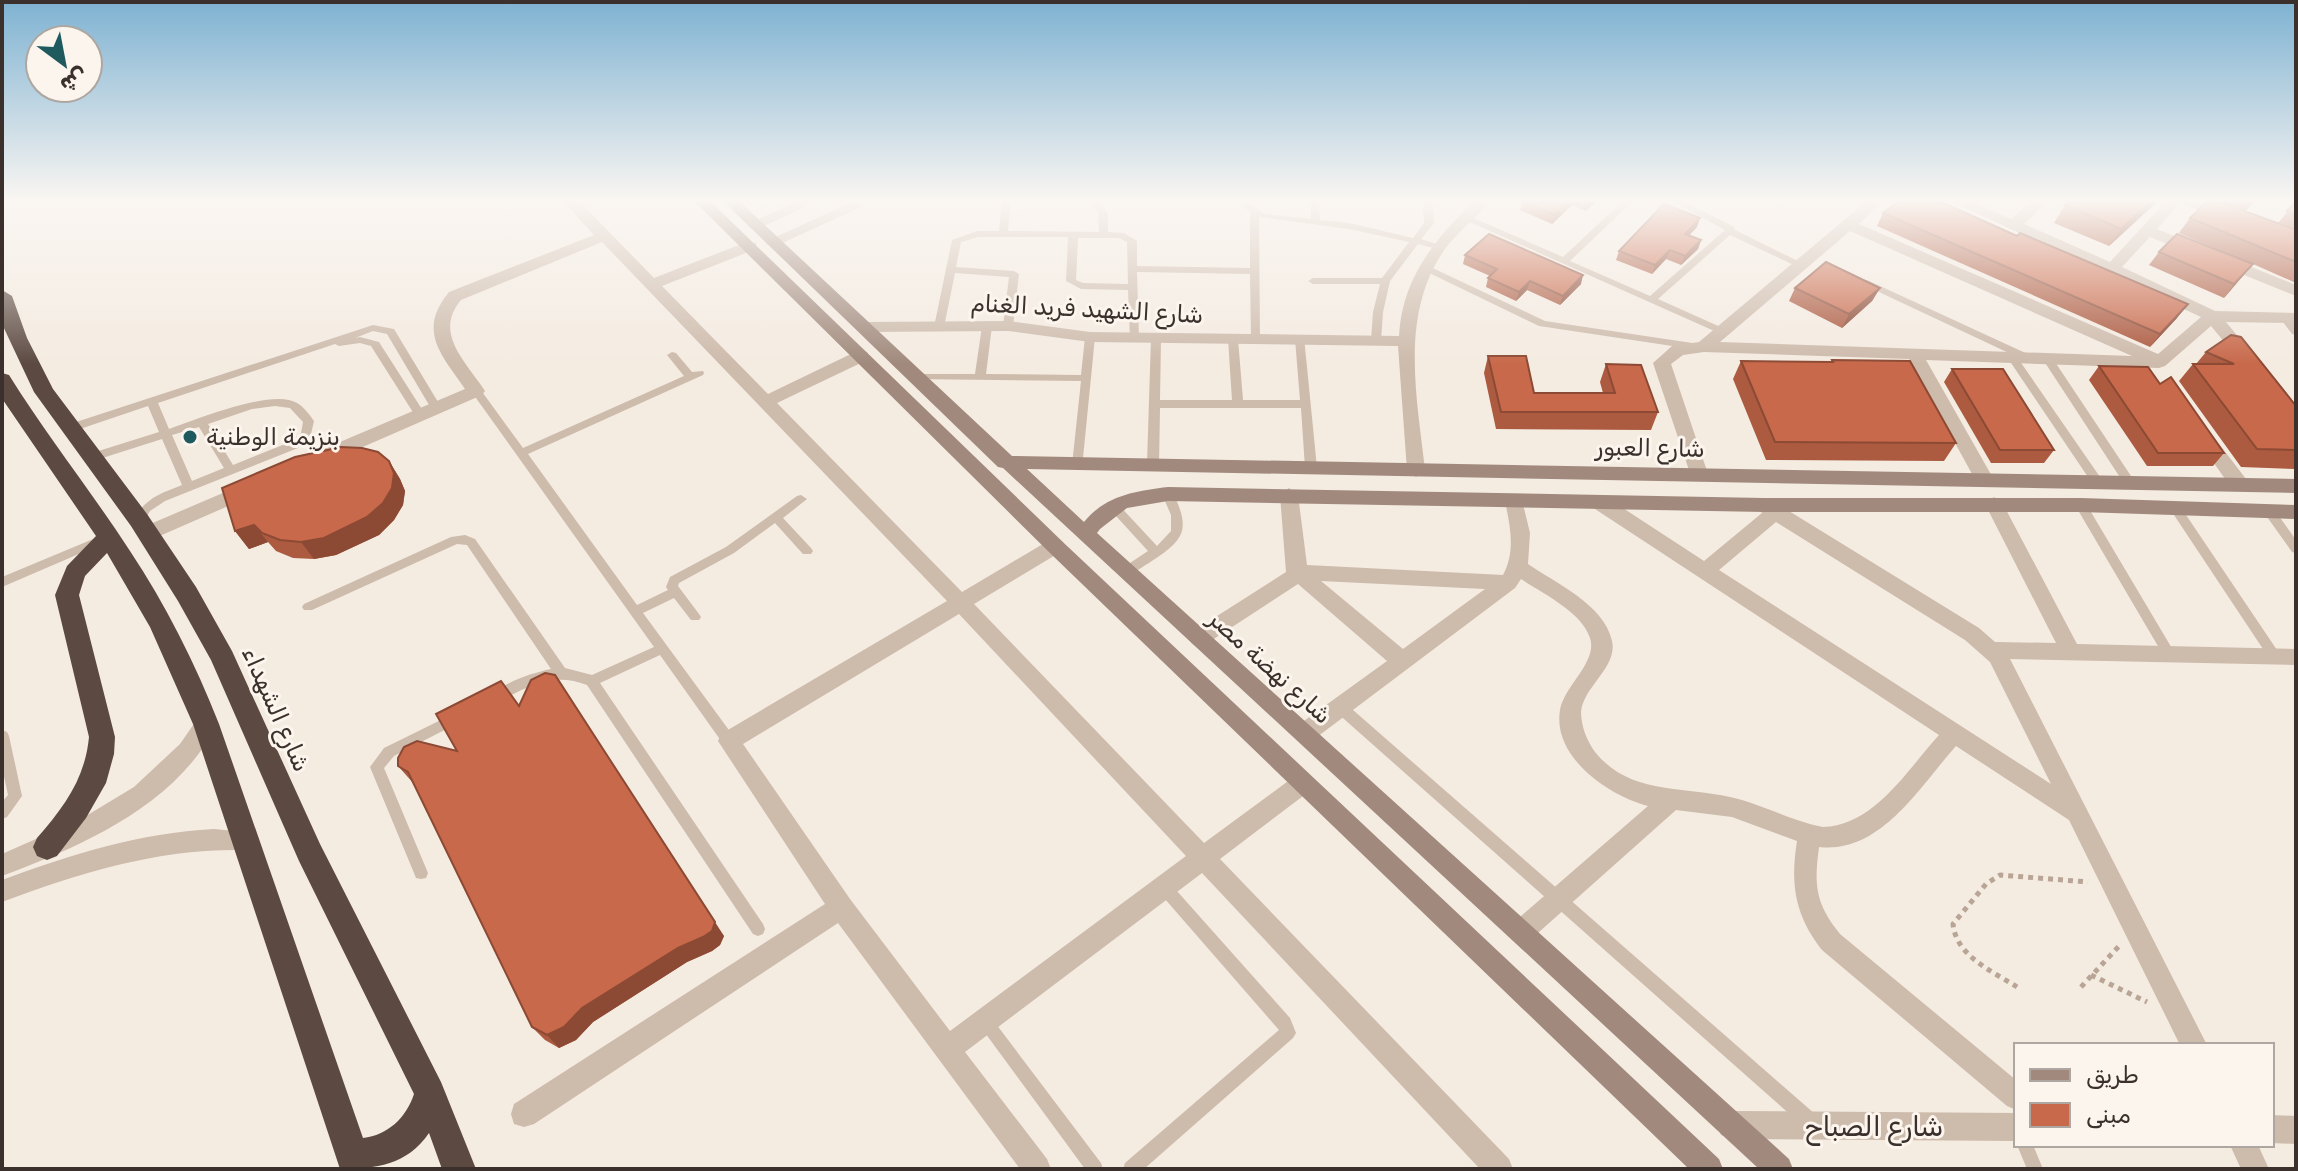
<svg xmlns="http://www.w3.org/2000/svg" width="2298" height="1171" font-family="Rubik,Vazirmatn,sans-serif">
	<rect width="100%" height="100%" fill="#f4ebe1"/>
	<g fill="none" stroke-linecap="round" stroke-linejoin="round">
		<path stroke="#b9a596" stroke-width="5" stroke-dasharray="5 5" stroke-linecap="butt" d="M2091,975L2147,1002
			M2017,987C1992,971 1956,956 1953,924L1986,884L2000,875L2088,882
			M2081,987L2120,945"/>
		<path fill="#cdbbac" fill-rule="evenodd" d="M1002,200H1011L1008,231L1099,232L1098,213L1089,200H1098L1108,213V232L1124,233L1137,241V266L1250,268V212L1233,200H1244L1265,214L1311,219V200H1319L1320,220L1349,223L1413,238L1424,223L1423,200H1432L1434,223L1421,239L1443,246L1438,249L1418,244L1390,281L1383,312L1381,341L1376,344L1371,341L1373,312L1380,284H1313L1308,281L1313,278H1382L1409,242L1349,229L1259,217L1260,341L1256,342L1251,339L1250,274L1137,272L1139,338L1138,340H1130L1128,290L1081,289L1066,281L1068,237H978L961,242L956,267L1014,271L1019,274L1013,326L1008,329L1003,326L1009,277L955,273L944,327L943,329H935L934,327L952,240L977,231H999ZM1078,238H1119L1127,242L1128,284L1083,283L1076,280Z
			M1624,200H1634L1570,261L1650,296L1725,230L1670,200H1681L1734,227L1735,230L1806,265L1804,267H1798L1730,235L1658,299L1725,329V333L1721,334L1461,218L1463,216H1469L1563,257Z
			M1424,264L1545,321L1699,344L1704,347L1699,350L1539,326L1421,269V265Z
			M1867,280L2032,356V360L2028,361L2017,357L2100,477L2102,480L2100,483H2092L2007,357L2011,354L1864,285L1862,283Z
			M2285,315C2294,317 2296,327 2296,335L2292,334L2280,318Z
			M987,323L992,326L986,374L1081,375L1085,337L1086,335H1094L1095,337L1082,468L1078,469L1072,465L1081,381L910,379L909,377L910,375L914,374H975L982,326Z
			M373,325L394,329L441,407L440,410H432L387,334L373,331L355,338L360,337L379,342L425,414L424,417H416L371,346L360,343L339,346L335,344L158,403L169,429C196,420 272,388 297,403C303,406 310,415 314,421L310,438L298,448L165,501L150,511L143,523H135L133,520C146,498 159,494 182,485L162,439L93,461L88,457L89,454L159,432L148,406L71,432L66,428L67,425ZM275,406L290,408L303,422L301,433L290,442L233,465L208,424L252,409ZM199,427L224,468L192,481L172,435Z
			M1156,335L1161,338L1160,400H1232L1228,339L1233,336L1238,339L1243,400H1300L1295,339L1300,336L1304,337L1317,468L1315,471L1311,472L1305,468L1301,408H1160L1159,464L1157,467H1149L1147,464L1151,338Z
			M672,352L676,353L692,372L703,371L704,373L703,375L528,454L637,605L668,590L666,587L670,577L726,547L797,496L801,495L807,499L783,518L811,548L813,551L811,554H803L775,523L734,553L679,583L678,586L699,614L701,617L699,620H691L674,598L643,613L734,737L736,741L734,745L729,747L724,745L660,655L600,683L763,924L765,929L763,934L758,936L753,934L587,685C555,672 529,685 501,701L496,702L491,701L490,697C503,682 532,673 551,669L467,545L457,544L312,610H304L302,607L304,604L451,537L465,535L475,539L565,668L592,675L654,647L471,391L476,387L480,389L523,448L684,376L667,355Z
			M2047,355L2051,356L2135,482L2133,485H2125L2042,358Z
			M1168,490L1172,491C1192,531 1184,540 1149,563C1140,568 1131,576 1121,575L1119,572L1121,569L1148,551L1106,505L1108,502H1116L1157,546L1171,531V515L1162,494Z
			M2081,501L2085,502L2173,650L2175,654L2173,658H2165L2075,505Z
			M2176,505L2180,506L2279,653L2281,657L2279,661H2271L2172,512L2170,509Z
			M2269,507L2273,508L2296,540V553L2292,552L2265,514L2263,511L2265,508Z
			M98,537L104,541L102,544L2,587V577Z
			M1340,702L1345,703L1815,1114L1817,1120L1815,1126L1809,1128L1803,1126L1335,711L1334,707L1335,703Z
			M455,713L460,714L462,718L460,722L394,756L384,768L428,873L426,878L421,879L416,878L414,873L370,767L384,748Z
			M2,730L7,732L9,736L22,796L7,817L2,819V802L8,795L2,767Z
			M1163,879L1168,881L1290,1018L1296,1033L1293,1038L1144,1169H1123L1125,1163L1279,1030L1158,891L1156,886L1158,881Z
			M985,1013L990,1016L1101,1163L1103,1169H1085L980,1026L977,1021L980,1016Z
			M2017,1145H2033L2043,1169H2027Z"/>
		<path fill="#cdbbac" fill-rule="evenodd" d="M562,200H578L654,278L744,243H756V249L662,286L768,394L855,352H867L869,356L867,360L777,403L962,592L1048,541H1062L1065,546L1062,551L974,604L1204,843L1295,776L1303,773L1311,776L1314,783L1311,790L1220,859L1509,1159L1513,1169H1480L1202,873L965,1052L1047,1159L1051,1169H1020L838,923L534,1124L524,1127L514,1124L511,1114L514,1104L825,904L718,741L721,734L947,601L602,242L461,300C433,333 466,362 485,391L482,395L326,463H314L311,458L314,453L465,389C441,354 417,331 449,292L594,235ZM959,614L1186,856L950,1031L850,899L743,744Z
			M799,200H819L760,228H750L747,225Z
			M856,200H876L778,245H768L765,242Z
			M1475,200H1491C1477,218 1458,231 1445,249C1399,314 1417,397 1425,470L1416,477L1407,470L1398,346L1090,342L1008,331L863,332L855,327L863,322L1008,321L1090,332L1399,336C1402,278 1435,239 1475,200Z
			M1868,200H1884L1859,224L2158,354L2201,317L1948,200H1968L2011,219L2033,200H2049L2024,224L2110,262L2167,200H2199L2233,216L2225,221L2180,203L2157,229L2296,285V296L2150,237L2122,267L2215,311L2296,313V323L2226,322L2255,357L2246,363L2240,361L2211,326L2165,366L2159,368L1926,360L1993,478L1984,485L1977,483L1909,359L1704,352L1683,355L1671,364L1708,474L1699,481L1692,479L1653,363L1672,346L1699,342ZM1850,231L2132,356L1720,342Z
			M2204,430L2210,432L2246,479L2248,484L2246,489H2232L2198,440L2195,436L2198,432Z
			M251,481L260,488L258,493L155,538L148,540L138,533L141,528Z
			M1289,488L1298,495L1307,565L1503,575C1516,551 1510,526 1505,501L1514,494L1521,496L1530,533L1528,564C1555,583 1604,604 1612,641C1618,667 1583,687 1581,712C1581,726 1587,741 1595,752C1630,795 1681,786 1730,797C1762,804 1791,821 1823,827C1874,826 1908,769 1939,735L1592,507L1590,502L1592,497H1606L1704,561L1762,513L1755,505L1757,500H1771L1979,628L1995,642L2056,643L1985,504L1994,497L2003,504L2077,644L2296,649V665L2010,659L2207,1045H2180L2069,820L1956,746C1920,786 1881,854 1819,847C1814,885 1815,903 1840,934L2016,1080V1110L2007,1106L1822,950C1795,915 1790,885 1797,841L1732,817L1676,810L1530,940L1521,944L1512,940L1509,932L1512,924L1648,806C1609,796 1552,757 1560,710C1564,686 1598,662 1590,638C1582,612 1542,593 1521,579L1515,588L1313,740L1305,742L1297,740L1294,733L1297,726L1387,661L1298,584L1206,644L1199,646L1192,644L1189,638L1192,632L1286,572L1280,495ZM1776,522L1965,640L1990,662L2051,784L1719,570ZM1321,581L1485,589L1403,649Z
			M206,715L214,718L217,724C177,805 82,846 2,876V854L81,819L134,787L180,744L198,718Z
			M214,829L254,833L258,840L254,847L246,850C159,848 82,872 2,902V880C72,854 140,833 214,829Z
			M1731,1111L2016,1113V1141L1731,1139L1721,1135L1717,1125L1721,1115Z
			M2272,1115L2296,1116V1144L2272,1143Z
			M2230,1145H2258L2269,1169H2241Z"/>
		<path fill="#a18a7d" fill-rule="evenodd" d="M693,200H709L1066,545L1719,1159L1723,1169H1689L1052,555Z
			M722,200H738L1012,456L2296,479V493L1027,469L1084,522C1106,495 1136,491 1168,487L1764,498H2081L2296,505V519L2081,512H1764L1168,501L1127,508L1100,529L1097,533L1789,1159L1793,1169H1759L1003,468L998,467Z"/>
		<path fill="#5c4a42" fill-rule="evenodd" d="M2,290L12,296L27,338L53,389L147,514L196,587L232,651L320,844L441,1082L476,1169H442L429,1133C407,1165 376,1169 340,1169L193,724L150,627L107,553L85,576L79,595L115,737L114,754L106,783L86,818L57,856L47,860L37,856L33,847L37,838C64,807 85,779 89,737L55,595L67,566L96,536L3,400L2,373L9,375C47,436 91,491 130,551C166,605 195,663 219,724L363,1138C388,1135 406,1118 414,1094L299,861L211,660L178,601L131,526L34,392L2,324Z"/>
	</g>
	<path fill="#ac5a40" d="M1523,200H1598L1586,211L1572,205L1552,224L1520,210Z
		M2159,200L2109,246L2054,223L2065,205Z
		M2209,200H2256L2245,211L2278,223L2296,202V283L2253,264L2224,298L2149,265L2159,252L2235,257L2179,233L2190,218Z
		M1883,213L2177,318L2150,347L1877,226Z
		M1697,227L1689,235L1701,240L1698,249L1681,265L1666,259L1652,274L1616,260L1619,251Z
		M1465,255L1581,284L1560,305L1527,290L1516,301L1486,287L1488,278L1490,276L1463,264Z
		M1795,288H1880L1872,301L1842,328L1789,301Z
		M2231,335L2296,406V469L2241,467L2179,381L2193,364H2196L2206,352Z
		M1488,356L1534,393H1603L1600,382L1606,364L1658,412L1651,430L1496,429L1484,373Z
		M1832,360L1956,443L1944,461L1766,460L1733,379L1741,361L1830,362Z
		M2099,366L2160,384L2224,453L2213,466H2147L2089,380Z
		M1952,369L2054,450L2044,463H1991L1944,382Z
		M389,461L400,479L405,491L403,505L394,520L379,535L336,555L314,559L293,558L276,551L268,542L249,549L235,531Z
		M519,706L724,936L720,945L712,951L687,962L593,1022L576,1040L559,1048L545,1040L532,1027L414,784L398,766L457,751Z"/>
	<path fill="#8c4a34" d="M1570,200H1573L1572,205L1552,224L1554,215Z
		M1591,200H1598L1586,211L1589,202Z
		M2152,200H2159L2109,246L2121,229Z
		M2253,200H2256L2242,214L2251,202Z
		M1700,218L1697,227L1682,243L1685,234Z
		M1701,240L1698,249L1681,265L1685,256Z
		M1670,250L1666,259L1652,274L1655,265Z
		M2253,264L2242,277L2224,298L2234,284Z
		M1583,275L1581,284L1560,305L1563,296Z
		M1530,281L1527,290L1516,301L1519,292Z
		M1880,288L1872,301L1842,328L1849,314Z
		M2188,304L2177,318L2150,347L2160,334Z
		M389,461L400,479L405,491L403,505L394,520L379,535L336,555L314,559L301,542Z
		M254,525L268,542L249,549L235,531Z
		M715,922L724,936L720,945L712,951L687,962L593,1022L576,1040L559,1048L547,1035L582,1008Z"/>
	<path fill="#c8694b" stroke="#8c4a34" stroke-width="2" d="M1523,200H1570L1554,215L1522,201Z
		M1900,200H1937L2017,236L2020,233L2188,304L2160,334L1883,213Z
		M2071,200H2152L2121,229L2065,205Z
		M2209,200H2215L2296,230V262L2190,218Z
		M2296,202V215L2287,211Z
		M1664,204L1700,218L1685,234L1701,240L1685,256L1670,250L1655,265L1619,251Z
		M1489,234L1583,275L1563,296L1530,281L1519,292L1488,278L1497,269L1465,255Z
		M2177,234L2253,264L2234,284L2159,252Z
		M1826,262L1880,288L1849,314L1795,288Z
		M2231,335L2241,337L2296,406V450L2257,449L2193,364H2234L2206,352Z
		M1488,356H1526L1534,393H1615L1606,364L1641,365L1658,412H1501Z
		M1832,360L1910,361L1956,443L1775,442L1741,361L1833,362Z
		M2099,366L2148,367L2160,384L2171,377L2224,453H2158Z
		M1952,369H2003L2054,450H2000Z
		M341,447L362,448L378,452L389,461L394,473L392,488L383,503L367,517L324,538L301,542L280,540L262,533L254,525L235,531L222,488L295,457Z
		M545,673L555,675L715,922L712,931L703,937L678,948L582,1008L564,1027L547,1035L532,1027L408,772L398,766V758L404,747L417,741L457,751L436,714L501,681L519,706L531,680Z"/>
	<linearGradient id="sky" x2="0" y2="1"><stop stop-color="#7eb2d2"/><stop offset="0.55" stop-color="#faf6f2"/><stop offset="1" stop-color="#faf6f2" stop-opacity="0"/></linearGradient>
	<rect width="2298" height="364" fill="url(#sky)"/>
	<circle fill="#1f5a5e" stroke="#fbf5ee" stroke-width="3" cx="190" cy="437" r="8"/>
	<g text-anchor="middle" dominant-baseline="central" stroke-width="6" stroke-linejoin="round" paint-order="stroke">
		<g font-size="24" fill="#3b302b" stroke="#fbf5ee">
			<text transform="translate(1087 309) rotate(3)">شارع الشهيد فريد الغنام</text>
			<text transform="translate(1650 448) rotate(1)">شارع العبور</text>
			<text transform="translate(1270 667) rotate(42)">شارع نهضة مصر</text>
			<text transform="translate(276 709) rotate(66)">شارع الشهداء</text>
		</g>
		<g font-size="24" fill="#3b302b" stroke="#fbf5ee" text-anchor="start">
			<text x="206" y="437">بنزيمة الوطنية</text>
		</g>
		<g font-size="28" fill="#3b302b" stroke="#fbf5ee">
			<text x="1874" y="1126">شارع الصباح</text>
		</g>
	</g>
	<rect width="2298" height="1171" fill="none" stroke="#3b302b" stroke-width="8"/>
	<rect x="2014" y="1043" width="260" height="104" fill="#fbf5ee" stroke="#aea6a0" stroke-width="2"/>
	<rect x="2030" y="1069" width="40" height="12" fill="#a18a7d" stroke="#aea6a0" stroke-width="2"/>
	<text x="2086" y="1083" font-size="24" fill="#3b302b">طريق</text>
	<rect x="2030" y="1103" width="40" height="24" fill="#c8694b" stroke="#aea6a0" stroke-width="2"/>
	<text x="2086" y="1123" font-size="24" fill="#3b302b">مبنى</text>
	<g transform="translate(64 64) rotate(148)"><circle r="38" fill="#fbf5ee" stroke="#aea6a0" stroke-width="2"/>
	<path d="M0-6L14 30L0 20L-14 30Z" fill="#1f5a5e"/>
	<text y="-12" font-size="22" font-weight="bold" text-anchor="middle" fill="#3b302b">ش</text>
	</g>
</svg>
